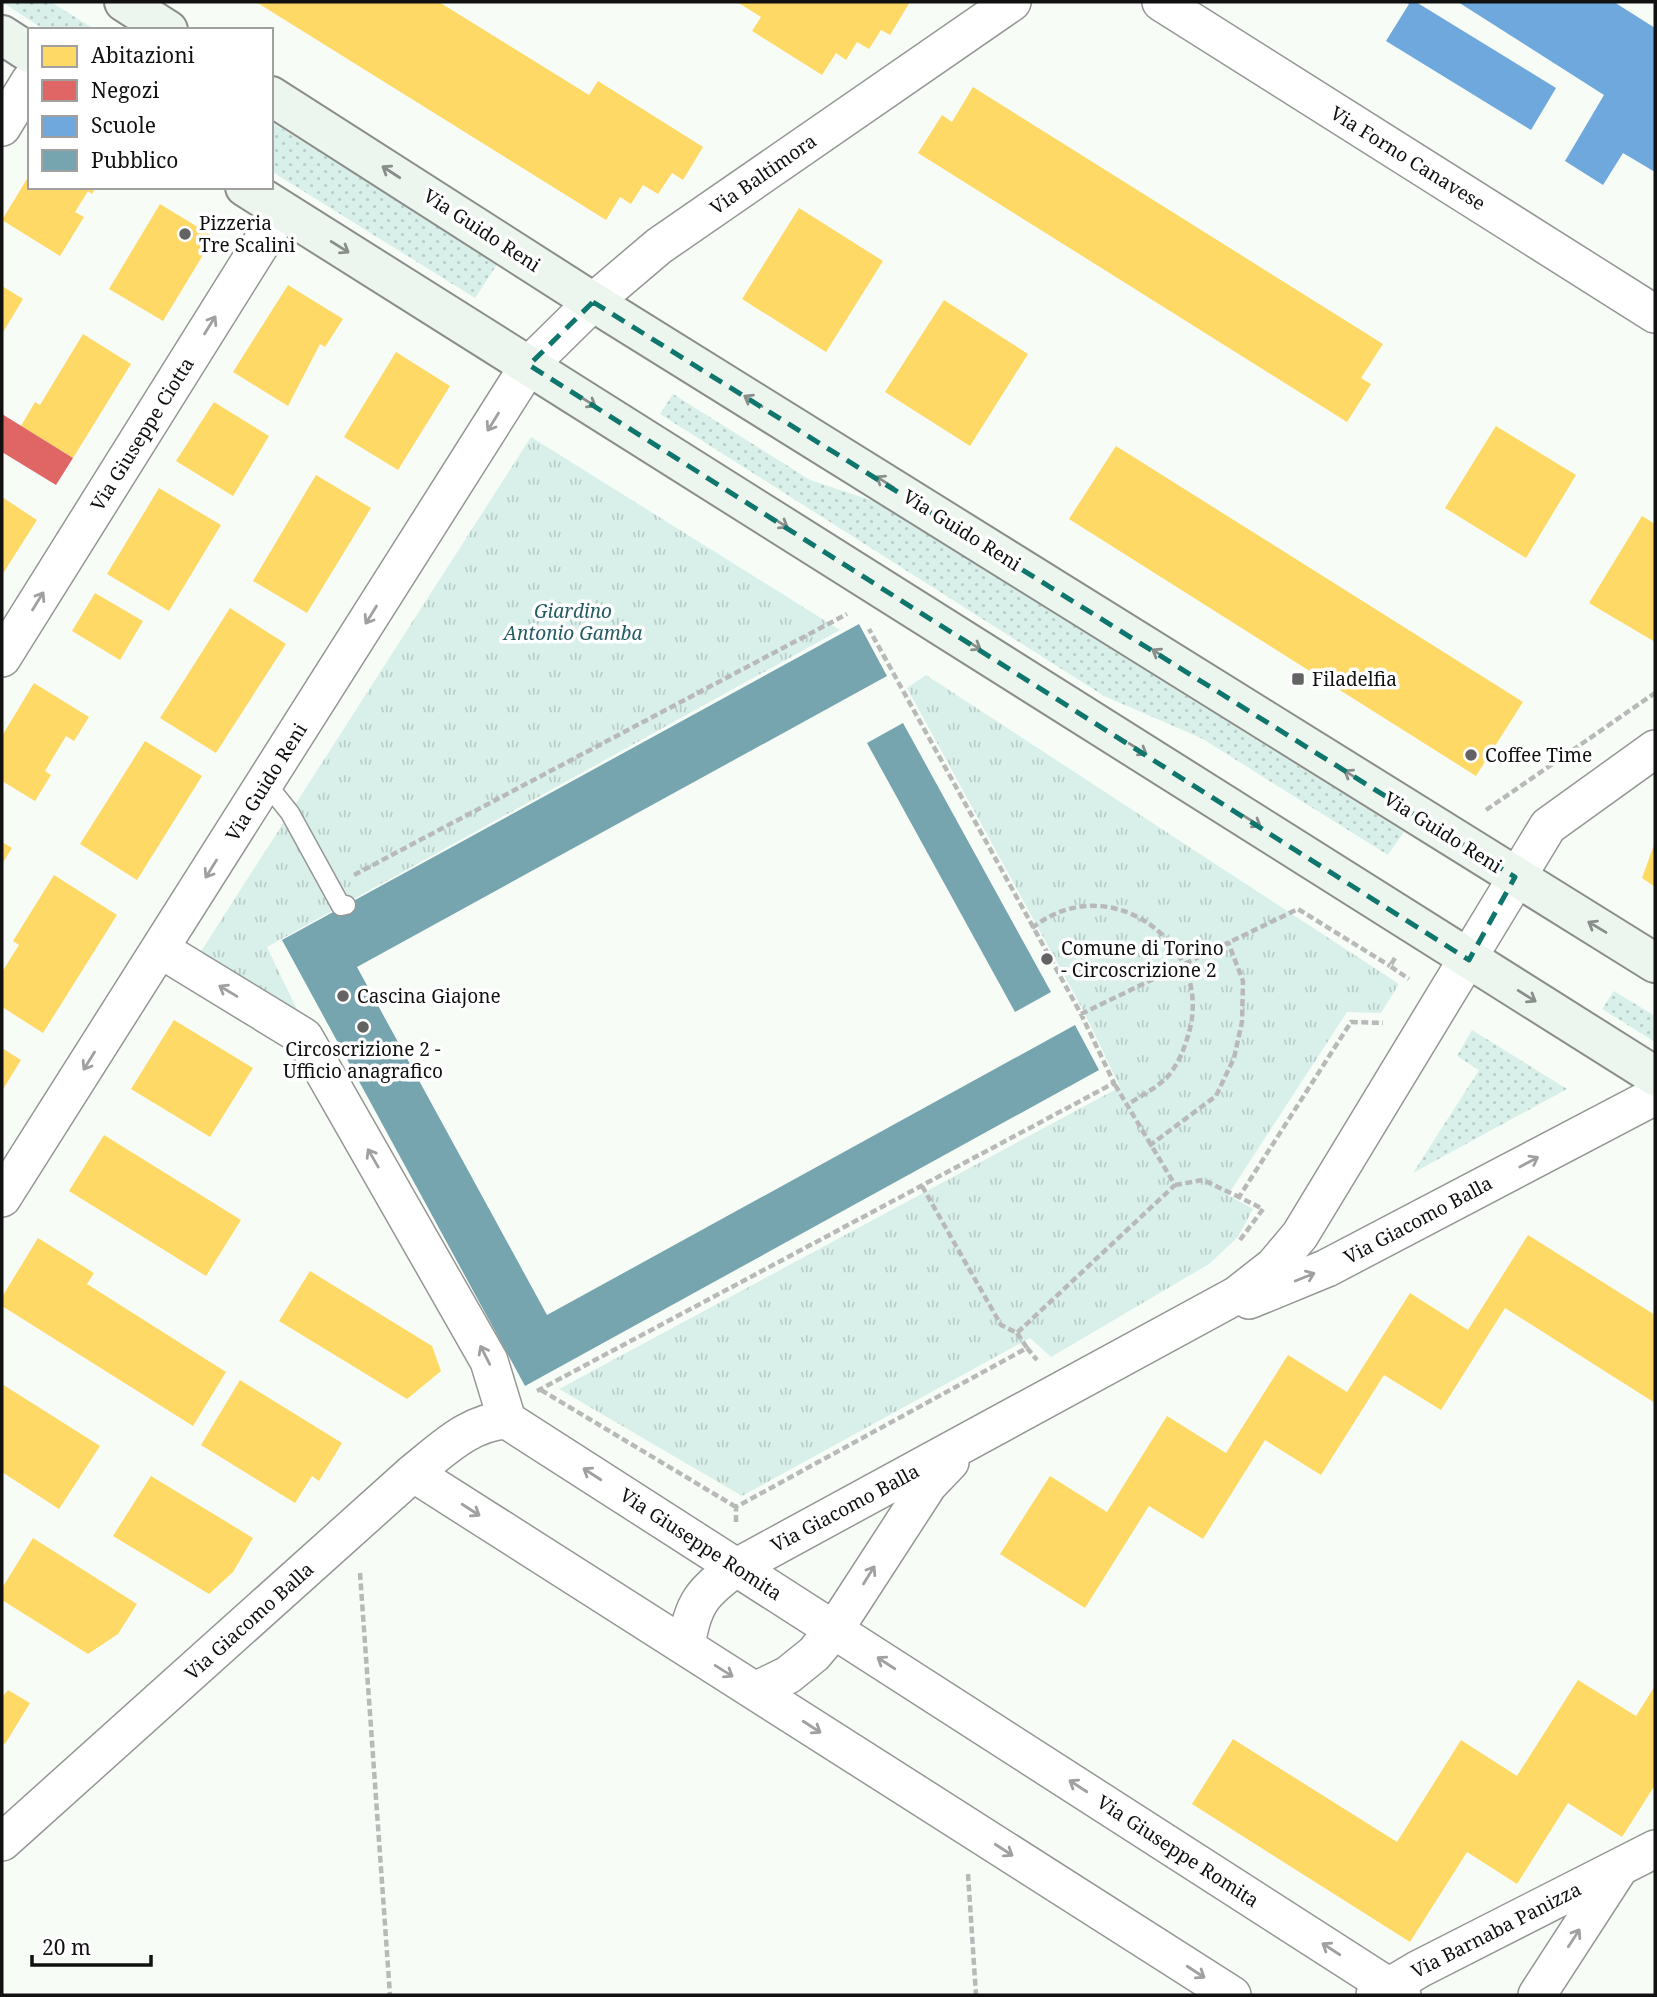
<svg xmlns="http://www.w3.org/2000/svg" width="1657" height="1997" font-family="'Noto Serif',serif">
	<defs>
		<pattern id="grass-dots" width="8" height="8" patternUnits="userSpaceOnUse" patternTransform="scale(1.75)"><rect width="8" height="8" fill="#d9f0ea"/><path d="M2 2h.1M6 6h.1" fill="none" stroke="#b9cdc8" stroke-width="1.8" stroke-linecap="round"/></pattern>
		<pattern id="park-tufts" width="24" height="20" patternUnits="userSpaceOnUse" patternTransform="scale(1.75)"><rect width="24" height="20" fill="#d9f0ea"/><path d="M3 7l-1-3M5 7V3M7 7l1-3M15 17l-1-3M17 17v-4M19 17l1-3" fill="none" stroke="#b9cdc8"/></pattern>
	</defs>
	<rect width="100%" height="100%" fill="#f7fcf7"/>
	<path fill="url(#grass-dots)" d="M2,2H51L96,30H45Z
		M271,122L498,263L475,298L271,171Z
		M673,394L810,480L876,502L1404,832L1388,855L1201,738L1104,696L660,414Z
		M1614,991L1655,1016V1042L1602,1009Z
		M1472,1030L1567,1089L1413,1173L1479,1070L1457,1056Z"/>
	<path fill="url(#park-tufts)" d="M531,437L840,630L267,947L302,1020L198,956Z
		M926,675L1399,984L1381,1013L1347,1012L1228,1195L1253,1209L1238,1237L1209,1264L1051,1357L1030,1338L742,1496L559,1389L1120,1087L1084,1012L907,688Z"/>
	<path fill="#ffd966" d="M256,2H439L589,95L598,81L703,147L683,180L672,173L658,194L643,185L631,204L620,197L606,220Z
		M737,2H910L890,35L881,30L869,49L857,42L846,60L836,53L822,75L752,31L761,17Z
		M973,87L1383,344L1361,378L1371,384L1347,422L918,153L942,115L952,122Z
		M30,174V187H96L92,194L88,191L75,212L84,217L60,256L2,220Z
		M160,204L214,237L163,321L109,289Z
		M799,208L883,261L826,352L742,299Z
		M288,285L343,319L325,347L320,344L288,406L233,372Z
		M2,286L23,299L2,334Z
		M944,300L1028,354L970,446L885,392Z
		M83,334L131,364L73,458L21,426L35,402L40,405Z
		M396,352L450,386L398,470L344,437Z
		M214,402L269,436L233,496L176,461Z
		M1496,426L1576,475L1526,558L1445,508Z
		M1116,446L1523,702L1476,776L1069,519Z
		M316,475L371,508L307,613L253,581Z
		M159,488L221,525L169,611L107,574Z
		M2,497L37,520L2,575Z
		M1642,516L1655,524V642L1589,603Z
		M95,593L143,621L120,660L72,631Z
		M230,608L286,644L216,753L160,718Z
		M34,683L89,717L74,741L66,736L45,771L51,775L35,801L2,781V736Z
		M145,741L202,776L137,880L80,844Z
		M2,842L12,848L2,864Z
		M1655,842V887L1642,878Z
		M54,875L117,915L43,1033L2,1007V972L19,945L13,941Z
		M174,1020L253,1068L210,1137L131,1089Z
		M2,1048L21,1060L2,1091Z
		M104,1135L241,1220L206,1276L69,1191Z
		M1528,1235L1655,1315V1403L1505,1308L1441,1410L1384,1375L1321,1475L1265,1440L1203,1539L1149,1506L1085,1608L1000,1554L1050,1476L1107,1512L1167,1416L1226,1453L1288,1355L1347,1392L1410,1293L1468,1330Z
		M38,1238L94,1273L87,1284L226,1372L193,1426L2,1306V1297Z
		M310,1271L432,1346L441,1371L407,1399L279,1321Z
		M240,1380L342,1443L319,1481L312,1476L295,1503L201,1445Z
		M2,1384L100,1446L59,1509L2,1472Z
		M151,1476L253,1538L233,1572L209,1594L113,1536Z
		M33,1538L137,1604L118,1634L88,1654L2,1600V1588Z
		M1578,1680L1636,1716L1655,1686V1785L1622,1837L1568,1803L1517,1884L1467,1852L1410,1942L1192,1804L1233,1739L1397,1842L1461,1740L1517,1776Z
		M8,1690L30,1703L5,1744L2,1742V1697Z"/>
	<path fill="#e06666" d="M2,414L73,458L56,485L2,452Z"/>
	<path fill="#6fa8dc" d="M1405,2H1416L1556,88L1531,130L1386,41L1409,4Z
		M1458,2H1614L1655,28V172L1623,153L1603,185L1565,161L1604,95Z"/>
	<path fill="#76a5af" d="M859,624L887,676L357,967L547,1315L1075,1025L1099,1070L525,1386L282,940Z
		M903,723L1051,992L1015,1012L867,743Z"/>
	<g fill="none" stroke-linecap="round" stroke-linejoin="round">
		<defs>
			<path id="lane" d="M266,783L290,813L341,906L346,905"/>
			<path id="street" d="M1161,2L1655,314
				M2,127L30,81
				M2,658L282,210
				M160,949L304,1037L489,1361L507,1420L1402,1995
				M2,1198L529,365L593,302L659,246L1012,2
				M1249,1300L1327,1268L1655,1096
				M413,1473L1232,1995
				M686,1647C692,1604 702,1592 737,1567L1237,1295L1274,1266L1300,1235L1548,826L1655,749
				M755,1691L788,1675L814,1654L834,1630L928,1485L950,1462
				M2,1842L413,1473C442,1450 469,1422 507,1420
				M1375,1995L1419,1969L1655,1849
				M1537,1995L1618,1870"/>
			<path id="secondary" d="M124,2L168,30
				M2,35L30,53
				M271,96L593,302L1655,963
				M245,187L1655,1076"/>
		</defs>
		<use href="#lane" stroke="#959795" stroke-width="21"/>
		<use href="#street" stroke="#959795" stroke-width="40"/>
		<use href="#secondary" stroke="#8b8d8b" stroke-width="42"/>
		<path stroke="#b8b9b8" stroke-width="4.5" stroke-dasharray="7 3.5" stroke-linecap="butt" d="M1486,810L1655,693
			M354,875L847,614
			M1032,928C1111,865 1219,947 1187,1039C1183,1052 1176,1068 1167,1077C1157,1088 1140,1096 1127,1105
			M1395,958L1390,966L1409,979
			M1081,1014L1298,909L1390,966
			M1149,1146L1216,1096L1234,1058L1242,1022L1243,981L1228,942
			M1175,1185L1203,1180L1239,1197
			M922,1186L1001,1325L1017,1333L1175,1185L1114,1083
			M1240,1240L1263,1209L1239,1197L1351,1022L1383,1023
			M1017,1333L1027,1348
			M541,1390L736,1507
			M537,1391L1114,1083L1081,1014L869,629
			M736,1522V1507L1027,1348L1037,1360
			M360,1573L390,1995
			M968,1874L976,1995"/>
		<use href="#lane" stroke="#fefffe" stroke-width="18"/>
		<use href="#street" stroke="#fefffe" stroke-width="37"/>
		<use href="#secondary" stroke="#ecf5ee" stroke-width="38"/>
	</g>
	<defs><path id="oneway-shaft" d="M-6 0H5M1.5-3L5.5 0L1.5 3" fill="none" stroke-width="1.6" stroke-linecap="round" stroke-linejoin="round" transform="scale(1.75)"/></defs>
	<g stroke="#898e8b">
		<use href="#oneway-shaft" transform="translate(391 172) rotate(-147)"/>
		<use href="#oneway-shaft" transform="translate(340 247) rotate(32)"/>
		<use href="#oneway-shaft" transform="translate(587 401) rotate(32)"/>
		<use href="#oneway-shaft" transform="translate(753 401) rotate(-149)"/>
		<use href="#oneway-shaft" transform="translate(885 482) rotate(-148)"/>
		<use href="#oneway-shaft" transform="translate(779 522) rotate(32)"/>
		<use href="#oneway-shaft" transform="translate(972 644) rotate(32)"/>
		<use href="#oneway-shaft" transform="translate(1161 655) rotate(-148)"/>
		<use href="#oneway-shaft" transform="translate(1138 749) rotate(32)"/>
		<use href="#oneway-shaft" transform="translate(1353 776) rotate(-148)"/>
		<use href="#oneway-shaft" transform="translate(1252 821) rotate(32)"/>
		<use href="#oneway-shaft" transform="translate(1597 927) rotate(-149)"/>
		<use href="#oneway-shaft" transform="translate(1527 996) rotate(32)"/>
	</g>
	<g stroke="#9fa09f">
		<use href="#oneway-shaft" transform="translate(210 325) rotate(-58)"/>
		<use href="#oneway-shaft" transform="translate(493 422) rotate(122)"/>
		<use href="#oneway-shaft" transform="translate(38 601) rotate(-58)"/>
		<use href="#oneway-shaft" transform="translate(371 615) rotate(122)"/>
		<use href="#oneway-shaft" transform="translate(211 869) rotate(122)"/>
		<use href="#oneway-shaft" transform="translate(228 991) rotate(-149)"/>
		<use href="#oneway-shaft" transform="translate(89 1061) rotate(122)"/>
		<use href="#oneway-shaft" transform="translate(373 1158) rotate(-120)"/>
		<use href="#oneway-shaft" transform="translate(1529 1162) rotate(-28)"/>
		<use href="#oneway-shaft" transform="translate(1305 1277) rotate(-22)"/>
		<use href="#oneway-shaft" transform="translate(485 1355) rotate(-117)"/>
		<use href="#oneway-shaft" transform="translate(592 1474) rotate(-147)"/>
		<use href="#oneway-shaft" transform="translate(471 1510) rotate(33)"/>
		<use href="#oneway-shaft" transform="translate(869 1575) rotate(-58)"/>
		<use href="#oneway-shaft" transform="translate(886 1663) rotate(-147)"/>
		<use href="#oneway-shaft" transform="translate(724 1671) rotate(32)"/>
		<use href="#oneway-shaft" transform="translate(812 1727) rotate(33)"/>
		<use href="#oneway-shaft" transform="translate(1078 1786) rotate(-147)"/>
		<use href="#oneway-shaft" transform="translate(1004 1850) rotate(33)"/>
		<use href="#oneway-shaft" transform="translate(1574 1938) rotate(-57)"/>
		<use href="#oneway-shaft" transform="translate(1331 1949) rotate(-147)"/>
		<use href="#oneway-shaft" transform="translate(1196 1972) rotate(33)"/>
	</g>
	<path fill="none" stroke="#0f766e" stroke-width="5" stroke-dasharray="14 9" stroke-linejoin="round" d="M593,302L1515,877L1469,960L529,365Z"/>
	<g fill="#626362" stroke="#fff" stroke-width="2.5">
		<circle cx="185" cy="234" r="7"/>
		<rect x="1291" y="672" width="14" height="14" rx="3.5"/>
		<circle cx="1471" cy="755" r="7"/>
		<circle cx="1047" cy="959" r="7"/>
		<circle cx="343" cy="996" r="7"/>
		<circle cx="363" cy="1027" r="7"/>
	</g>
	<g text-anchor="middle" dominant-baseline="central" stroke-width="7" stroke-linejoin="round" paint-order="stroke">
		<g font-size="19" fill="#111" stroke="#fff">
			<text transform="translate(1408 158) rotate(32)">Via Forno Canavese</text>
			<text transform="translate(763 174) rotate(-35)">Via Baltimora</text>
			<text transform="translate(482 230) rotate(33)">Via Guido Reni</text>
			<text transform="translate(142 434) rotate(-58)">Via Giuseppe Ciotta</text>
			<text transform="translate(962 530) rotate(32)">Via Guido Reni</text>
			<text transform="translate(266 782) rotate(-58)">Via Guido Reni</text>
			<text transform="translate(1443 832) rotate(32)">Via Guido Reni</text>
			<text transform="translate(1418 1220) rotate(-28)">Via Giacomo Balla</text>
			<text transform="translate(845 1508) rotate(-28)">Via Giacomo Balla</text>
			<text transform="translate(701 1544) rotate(33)">Via Giuseppe Romita</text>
			<text transform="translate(249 1621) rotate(-42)">Via Giacomo Balla</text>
			<text transform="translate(1178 1851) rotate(33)">Via Giuseppe Romita</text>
			<text transform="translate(1496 1930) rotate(-27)">Via Barnaba Panizza</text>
		</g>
		<g font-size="19" fill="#111" stroke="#fff" text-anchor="start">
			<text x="199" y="223">Pizzeria<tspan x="199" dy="22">Tre Scalini</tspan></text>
			<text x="1312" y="679">Filadelfia</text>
			<text x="1485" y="755">Coffee Time</text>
			<text x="1061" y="948">Comune di Torino<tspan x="1061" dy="22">- Circoscrizione 2</tspan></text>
			<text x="357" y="996">Cascina Giajone</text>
			<text x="363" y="1049" text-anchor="middle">Circoscrizione 2 -<tspan x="363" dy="22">Ufficio anagrafico</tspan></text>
		</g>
		<g font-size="19" font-style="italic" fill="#255c64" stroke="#fff">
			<text x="573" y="611">Giardino<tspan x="573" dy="22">Antonio Gamba</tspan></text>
		</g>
	</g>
	<rect width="1657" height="1997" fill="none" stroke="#111111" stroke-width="7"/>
	<rect x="28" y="28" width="245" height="161" fill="#ffffff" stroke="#a0a0a0" stroke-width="2"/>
	<rect x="42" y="46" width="35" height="21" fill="#ffd966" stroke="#a0a0a0" stroke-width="2"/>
	<text x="91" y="63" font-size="21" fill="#111111">Abitazioni</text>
	<rect x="42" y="80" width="35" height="21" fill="#e06666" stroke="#a0a0a0" stroke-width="2"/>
	<text x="91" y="98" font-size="21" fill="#111111">Negozi</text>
	<rect x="42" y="116" width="35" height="21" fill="#6fa8dc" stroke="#a0a0a0" stroke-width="2"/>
	<text x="91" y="133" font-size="21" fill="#111111">Scuole</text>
	<rect x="42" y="150" width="35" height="21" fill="#76a5af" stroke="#a0a0a0" stroke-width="2"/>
	<text x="91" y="168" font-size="21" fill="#111111">Pubblico</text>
	<path d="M32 1955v10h119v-10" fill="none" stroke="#111111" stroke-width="3.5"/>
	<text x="42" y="1955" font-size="21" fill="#111111" stroke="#ffffff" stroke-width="5" paint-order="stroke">20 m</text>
</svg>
